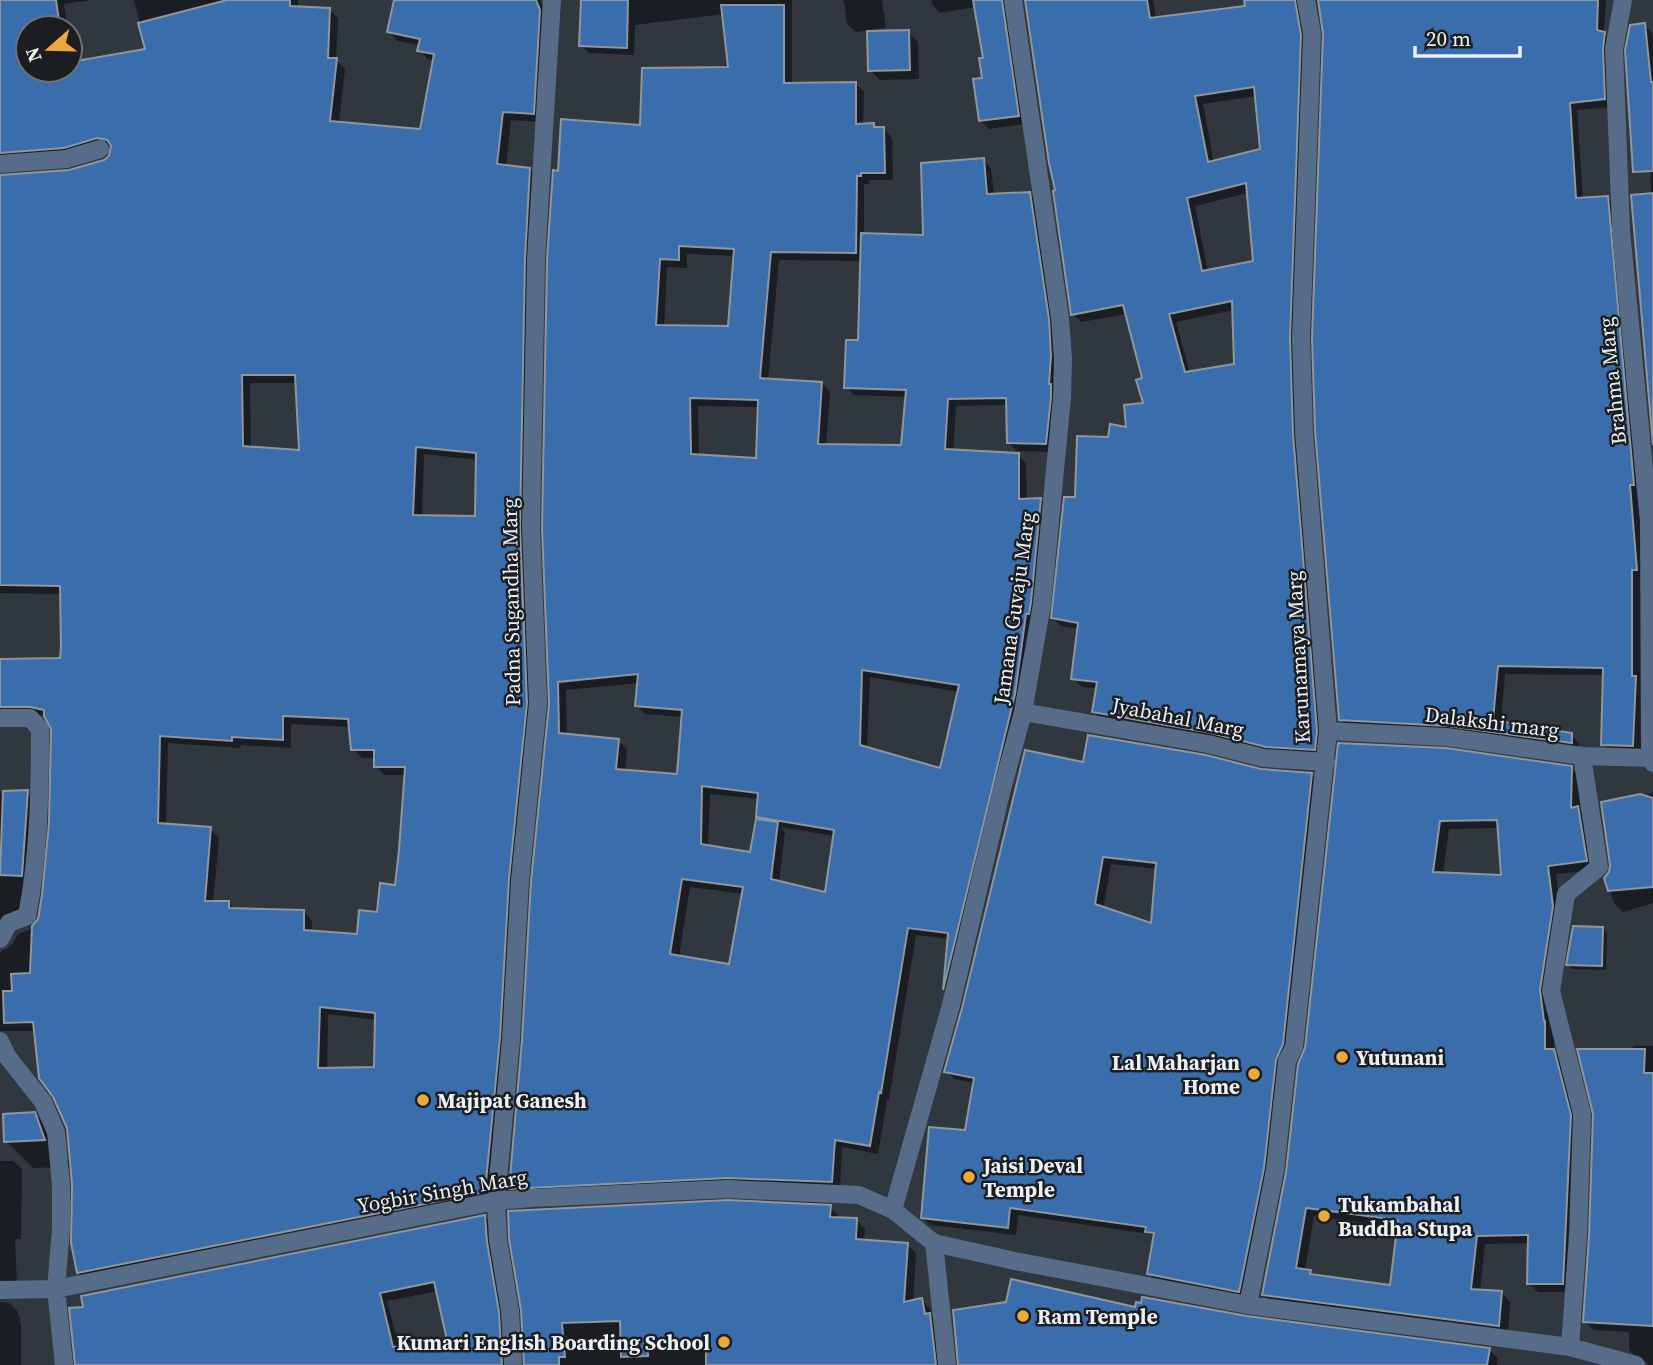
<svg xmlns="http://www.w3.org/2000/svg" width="1653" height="1365" font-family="'Source Serif 4',serif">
	<rect width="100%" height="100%" fill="#31373e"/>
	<path fill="#0007" fill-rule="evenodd" d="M0,0H92L64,4L67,28H28V70H70V53L71,64L147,51L134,0H298V8L329,10L338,18L336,60L345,69L339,123L421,131L435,60L428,59L419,50L420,45L398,41L389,32L396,0H540L548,20L542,122L511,120L506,167L529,169L538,178L535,712L494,1200L87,1281L78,1272L69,1130L35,1031H0V952L11,946L18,934L33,928L40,919L49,847L53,729L46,716L40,715H9L0,719V660H62V594L0,593V177L67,172L109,159L112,146L0,167ZM250,383H297L301,452L251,448ZM424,454L478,460L477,518L422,517ZM291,724L351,727L353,749L362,758H376V766L384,775H406L396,887L379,914L358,936L312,933V921L304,912L236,910L228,902L213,903L219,838L210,829L166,825L168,743L240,748L241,745L291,748ZM328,1014L377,1020L376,1068L327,1070Z
		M582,0H792V85L855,83L864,92L863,125H873L877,129H884L892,138L893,180H869V184H864V235L925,237L983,160L991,168L994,195L1029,193L1038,202L1056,329L1054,452L1017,451L1009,443L1008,405L956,406L953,452L1018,455L1026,463L1027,500H1040L1048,508L1038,612L951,996L945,990L950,939L916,935L889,1100H887L878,1154L842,1147L840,1190L519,1196L510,1188L551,704L559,172L641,127L730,69L724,14L635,25L634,55L589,53L581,45ZM687,254L735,256L729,328L664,327L667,267L687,268ZM779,260L862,261L860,342L846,387L854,395L907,397L903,447L826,446L830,392L822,383L768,381ZM698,406L759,407L757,460L699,456ZM870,677L960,692L942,770L867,749ZM639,683L637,705L645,714L683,717L679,776L625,771L627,749L618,741L567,736L566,690ZM710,794L759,799L757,816L763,822L751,854L708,847ZM780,827L835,836L827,894L779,882L785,832ZM690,887L744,894L731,966L679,957Z
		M844,0H882L886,28L856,32L847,24Z
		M931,0H1015L1026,124L989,129L981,121L985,59L976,7L940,13L932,4Z
		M1025,0H1153L1156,19L1247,7L1246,0H1307L1308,44L1297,348L1322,757L1275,754L1102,720L1094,712L1098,688L1082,687L1073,678L1079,629L1061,626L1053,618L1076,499L1109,439L1128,429L1145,405L1144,380L1127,314L1081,322L1073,314L1058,192ZM1257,96L1262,150L1214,163L1203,104ZM1248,193L1255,263L1208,272L1195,206ZM1234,310L1235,366L1190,373L1176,322Z
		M1318,0H1606L1604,34L1613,42L1612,107L1577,110L1583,200L1608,198L1616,206L1645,532L1646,754L1611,753L1603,744L1605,675L1505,674L1501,723L1571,735L1579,743V750L1349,728L1340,719L1325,34Z
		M1644,25L1652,33L1653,39V426L1638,193L1651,192Z
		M908,32L918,42L919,79L880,80L870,70Z
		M1340,745L1571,768L1580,777V810L1586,817L1595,870L1556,874L1561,916L1548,1000L1554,1032V1052L1562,1060L1579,1125L1571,1292H1538L1529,1283L1530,1243L1485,1244L1480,1291L1502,1293L1510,1302L1508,1334L1272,1304L1263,1295L1288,1172L1307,1049ZM1499,828L1503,877L1443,874L1449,829ZM1314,1216L1399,1227L1391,1287L1314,1276L1305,1271Z
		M1084,764L1311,774L1319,782L1271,1177L1247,1299L1157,1282L1149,1274L1155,1239L1150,1234L1018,1215L1016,1235L930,1225L922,1217L967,1132L975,1083L954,1079L946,1071ZM1111,864L1157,869L1152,925L1103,909Z
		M27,792L36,801L25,916L0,941V793Z
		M1653,793V903L1623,912L1614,903L1606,878L1611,872L1602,803Z
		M1603,928L1607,933L1606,970L1573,969L1568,965Z
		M1633,1046H1653V1365H1648L1647,1362L1638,1359L1629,1350V1332L1594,1330L1585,1322Z
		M34,1113L61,1141L71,1167L33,1168L6,1141Z
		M0,1161H13L22,1169L21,1239H15L17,1287L0,1294Z
		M830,1207L839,1216V1219L856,1220L865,1229L864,1241L907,1244L916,1253L913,1302L922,1300L930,1309L932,1317L938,1323L943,1365H526L523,1310Z
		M485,1217L493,1225L509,1365H77ZM438,1291L449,1342L399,1348L387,1301Z
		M0,1302L10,1303L18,1312L21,1324V1365H0Z
		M1136,1309L1246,1318L1489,1350L1498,1358L1497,1365H960Z"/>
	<path fill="#3a6dac" stroke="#8f969e" stroke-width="2" fill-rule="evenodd" d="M0,0H56L60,28H28V70H70V62L145,49L138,23L227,0H290V6L330,8L328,58H337L330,121L420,129L434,54L417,51L420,39L387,32L394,0H536L540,10L534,114L503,112L497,164L530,168L525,259L520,528L527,703L509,879L500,1038L485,1192L77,1273L71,1243L72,1185L67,1128L53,1097L39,1078L33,1022L4,1023L3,991H12L11,974L30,973L32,926L38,919L42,895L49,823L51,729L44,716V710L30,707H0V659L60,658L61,647L60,586L0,585V175L69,170L104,160L109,156L111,146L107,140L97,138L64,148L0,153ZM242,375H295L299,450L243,446ZM416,447L476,453L475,516L413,515ZM283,716L348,719L351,750H374V767H405L399,850L395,885L380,883L377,912L359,910L357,934L304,930V910L229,908V901H205L211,827L158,823L160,736L232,741V737L283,740ZM320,1007L375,1013L374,1067L318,1068Z
		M581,0H628L627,48L579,46Z
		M973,0H1002L1019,116L979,121L973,79L982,78L979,58H983Z
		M1025,0H1147L1150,18L1245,6L1244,0H1295L1301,35L1290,338L1293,433L1317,731L1315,750L1266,747L1211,733L1092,712L1097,682L1071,679L1078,623L1051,618L1064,497H1075L1077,436L1108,437L1110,424L1126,427L1124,405L1143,403L1136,380L1142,378L1123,305L1071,315L1053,191L1055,190L1049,163ZM1254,87L1260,149L1208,162L1195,96ZM1246,183L1253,261L1202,271L1187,198ZM1232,301L1234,364L1185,372L1169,314Z
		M1318,0H1598L1597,30L1605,32L1603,49L1605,99L1570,103L1576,198L1608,196L1634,485H1630L1637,570H1632V676H1636L1633,746L1601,745L1603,668L1498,666L1493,720L1572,733V743L1448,726L1339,720L1315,431L1312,338L1323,34Z
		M721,5H784V83L856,82V124L874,123V127H884L885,173H861V176H857L856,253L771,252L760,378L822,382L818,444L901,445L906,390L844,388L846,340H858L861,233L923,235L921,163L984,158L987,194L1030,192L1049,319L1051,356L1049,384H1051V397L1046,444L1007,443L1006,398L948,399L945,449L1019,453V499L1041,498L1031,602L1029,614H1026L1015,694L943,990L948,933L908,928L881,1093L879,1092L870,1146L835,1140L832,1182L728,1178L509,1189L522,1040L531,881L549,704L542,528L547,259L553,170L558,171L561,119L640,125L642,68L728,67ZM679,246L734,249L728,326L656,325L660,259L679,260ZM690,398L758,400L756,458L691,454ZM862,670L959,685L940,768L860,745ZM638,674L635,706L682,710L677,774L616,769L619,739L559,733L558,682ZM702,786L758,793L756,817L834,830L825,892L771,879L778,822L756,819L750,852L701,844ZM682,879L743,887L729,964L670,954Z
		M1645,23L1651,82H1653V171L1633,172L1625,50L1630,25Z
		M909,30L910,70L868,71L867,31Z
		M1653,193V445L1631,195Z
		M1088,735L1206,755L1261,769L1312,773L1283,1044L1276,1060L1264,1168L1239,1292L1147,1274L1154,1233L1145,1232L1146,1227L1010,1208L1008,1228L921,1218L929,1127L965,1130L974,1078L944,1072L962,1008L1025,750L1083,762ZM1103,857L1156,863L1151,923L1095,904Z
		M1338,743L1446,748L1572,766L1571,808L1578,806L1587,861L1548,866L1553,906L1540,990L1544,1021H1545V1049H1554L1571,1115L1563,1284H1527L1528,1235L1477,1236L1471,1289L1502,1291L1499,1326L1262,1295L1286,1172L1298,1064L1305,1048ZM1497,820L1501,875L1433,872L1440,821ZM1306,1208L1398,1220L1390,1285L1310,1274L1311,1270L1296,1268Z
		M28,790L22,876L0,875L3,791Z
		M1640,794L1653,798V887L1608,891L1604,878L1609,872L1610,865L1601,802Z
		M1573,926L1603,927L1602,966L1566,965Z
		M1577,1049H1645L1644,1073H1653V1326L1583,1322L1589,1236L1593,1114Z
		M35,1112L45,1140L4,1142L3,1114Z
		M728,1200L831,1205L830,1217L857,1218L856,1239L908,1243L904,1302L922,1298L925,1314L930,1313L936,1365H706V1348L648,1347V1356L621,1357L620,1321L562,1323L565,1357H559V1365H524L521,1310L509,1239L508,1211Z
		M485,1215L487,1242L499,1312L502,1365H75L69,1308L83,1307L81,1296ZM434,1282L447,1340L393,1347L380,1293Z
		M1011,1279L1135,1307L1136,1302L1141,1303L1142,1297L1247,1316L1490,1348L1487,1365H958L953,1310L1006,1302Z"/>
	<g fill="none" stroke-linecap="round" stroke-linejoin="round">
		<path stroke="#566c88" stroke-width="18" d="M1623,0L1614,49L1621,230L1649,522L1650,758L1653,763
			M0,164L66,159L100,149
			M1023,712L1208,744L1264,758L1326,762
			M0,718H30L40,729C40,792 39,854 27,916L9,923L0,939
			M1328,731L1447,737L1582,756L1650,758
			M0,1041L7,1056L43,1102L56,1132L61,1185V1229L56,1289L64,1365
			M893,1210L951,1005L1001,793L1023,712L1042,604L1062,398L1063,359L1060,318L1013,0
			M934,1243L947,1365
			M0,1290L56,1289L496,1201L532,1198L728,1189L859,1195L893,1210L934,1243L1015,1261L1248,1305L1570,1347L1636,1365
			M1248,1305L1275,1170L1287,1061L1294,1047L1328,731L1304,432L1301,338L1312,34L1306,0
			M1570,1347L1578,1235L1582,1114L1551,991L1566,894L1599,867L1582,756
			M513,1365L510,1311L498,1240L496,1201L511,1039L520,880L538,703L531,528L536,259L552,0"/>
	</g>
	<g fill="#eda83b" stroke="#1b1e21" stroke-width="2.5">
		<circle cx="1342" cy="1057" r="7"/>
		<circle cx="1254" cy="1074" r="7"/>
		<circle cx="423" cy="1100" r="7"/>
		<circle cx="969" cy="1177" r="7"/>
		<circle cx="1324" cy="1216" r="7"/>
		<circle cx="1023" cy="1316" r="7"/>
		<circle cx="724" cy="1342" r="7"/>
	</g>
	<g text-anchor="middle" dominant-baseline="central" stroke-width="5" stroke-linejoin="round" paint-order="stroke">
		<g font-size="21" fill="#ecf0f4" stroke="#1b1e21">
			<text transform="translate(1612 381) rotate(-96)">Brahma Marg</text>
			<text transform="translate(511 602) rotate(-91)">Padna Sugandha Marg</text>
			<text transform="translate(1014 608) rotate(-82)">Jamana Guvaju Marg</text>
			<text transform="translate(1298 657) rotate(-93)">Karunamaya Marg</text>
			<text transform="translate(1178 717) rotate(11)">Jyabahal Marg</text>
			<text transform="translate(1492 722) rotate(7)">Dalakshi marg</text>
			<text transform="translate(442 1191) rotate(-10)">Yogbir Singh Marg</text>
		</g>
		<g font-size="21" font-weight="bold" fill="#ecf0f4" stroke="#1b1e21" text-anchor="start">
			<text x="1356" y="1057">Yutunani</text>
			<text x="1240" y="1062" text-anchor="end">Lal Maharjan<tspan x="1240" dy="24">Home</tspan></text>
			<text x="437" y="1100">Majipat Ganesh</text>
			<text x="983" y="1165">Jaisi Deval<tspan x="983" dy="24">Temple</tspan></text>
			<text x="1338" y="1204">Tukambahal<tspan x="1338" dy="24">Buddha Stupa</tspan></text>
			<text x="1037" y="1316">Ram Temple</text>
			<text x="710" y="1342" text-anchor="end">Kumari English Boarding School</text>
		</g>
	</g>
	<g transform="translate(49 49) rotate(250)"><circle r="33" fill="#1b1e21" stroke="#6f7275" stroke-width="2"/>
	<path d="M0-5L12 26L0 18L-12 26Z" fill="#eda83b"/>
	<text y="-10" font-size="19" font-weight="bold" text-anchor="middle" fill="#ecf0f4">N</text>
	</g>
	<path d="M1415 46v10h105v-10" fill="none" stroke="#ecf0f4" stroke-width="3.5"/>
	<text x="1426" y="46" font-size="21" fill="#ecf0f4" stroke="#1b1e21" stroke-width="5" paint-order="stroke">20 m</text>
</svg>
